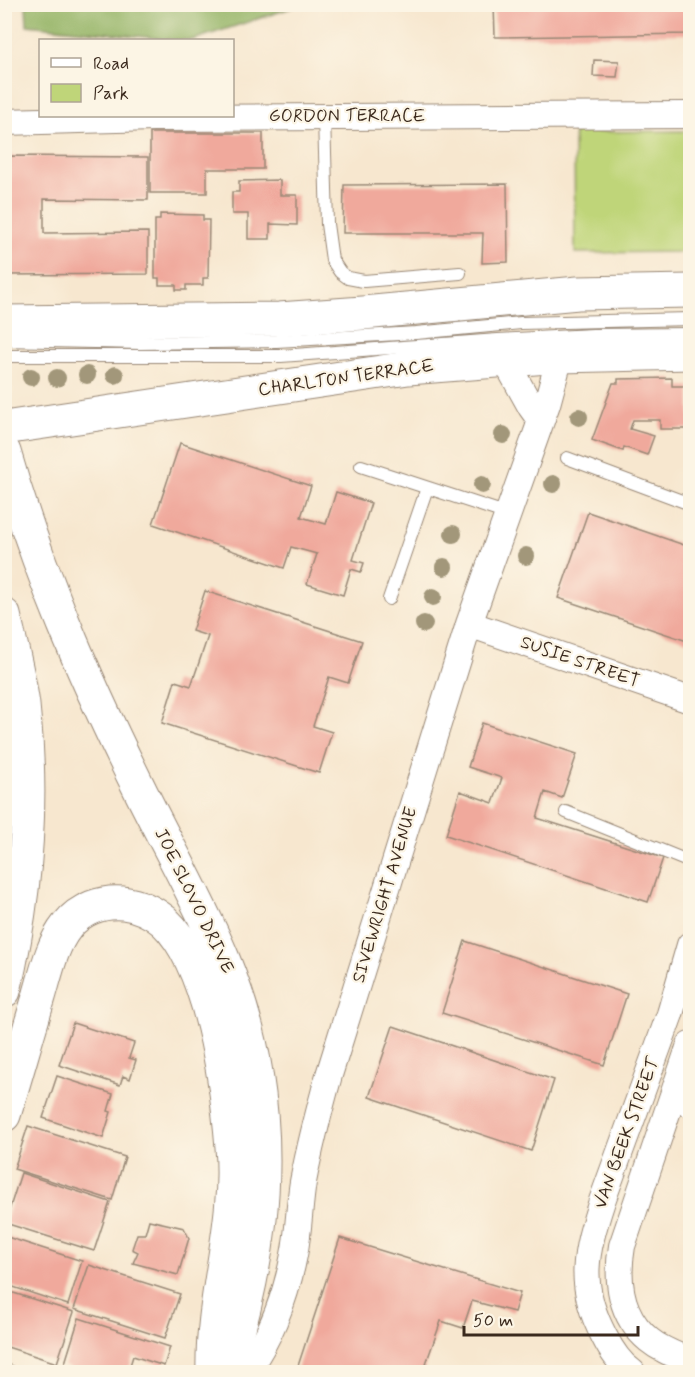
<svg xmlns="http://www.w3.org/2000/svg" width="695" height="1377" font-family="Mynerve,sans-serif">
	<rect width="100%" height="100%" fill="#fcf5e5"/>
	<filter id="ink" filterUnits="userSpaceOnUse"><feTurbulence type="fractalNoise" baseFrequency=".0167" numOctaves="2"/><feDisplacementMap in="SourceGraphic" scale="12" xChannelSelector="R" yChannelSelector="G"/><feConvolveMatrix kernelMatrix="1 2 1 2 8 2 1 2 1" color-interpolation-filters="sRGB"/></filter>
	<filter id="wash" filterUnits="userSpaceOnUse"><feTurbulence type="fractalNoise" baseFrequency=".008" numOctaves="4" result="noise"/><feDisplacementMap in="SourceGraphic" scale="24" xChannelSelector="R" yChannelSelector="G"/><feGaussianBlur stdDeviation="1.35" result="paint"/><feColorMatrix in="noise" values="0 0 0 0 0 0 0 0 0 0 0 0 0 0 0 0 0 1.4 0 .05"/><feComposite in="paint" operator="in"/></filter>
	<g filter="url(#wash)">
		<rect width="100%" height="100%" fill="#f7e7cf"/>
		<path fill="#bfd579" stroke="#7d804c" stroke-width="1.5" d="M690,131V252L575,253L574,132Z"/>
		<path fill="#97b669" stroke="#697044" stroke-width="1.5" d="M26,5V4L300,5L193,40H175L27,25Z"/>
		<g id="blocks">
			<path fill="#f0a99c" d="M494,4H690V34L495,37Z
				M594,60L619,61L617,77L593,76Z
				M150,133H263V169H207V193H150Z
				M4,156L148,157V200L44,199V233L148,232V274L4,275Z
				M280,180V195H297V225L270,224V239H248V214H232V192H239V181Z
				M507,184L508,262L482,263L483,233H343L344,185Z
				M160,214L203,215V220H209L208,278H203V285H186V290H176V285H159V278H155V220H160Z
				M672,378V386H690V429H660V420H633L630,429L654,436L647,455L624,447L623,451L592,440L613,383H618V379Z
				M180,443L311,486L301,517L326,524L336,492L371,503L353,560L364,563L361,572L351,569L343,595L307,584L317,554L291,547L284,568L153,524Z
				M588,512L690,547V642L558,598Z
				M205,591L362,641L348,683L329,677L313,726L332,732L319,773L162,723L175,681L191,686L208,636L192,631Z
				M482,723L577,754L562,798L545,792L537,818L663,858L648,902L446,835L460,791L493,803L502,778L468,767Z
				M465,941L627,994L604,1065L442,1013Z
				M73,1023L134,1043L129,1058L136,1060L130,1079L123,1076L120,1085L59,1065Z
				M393,1026L554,1080L531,1151L369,1097Z
				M57,1076L113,1094L108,1111L111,1112L103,1138L43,1118Z
				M28,1126L125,1157L112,1200L14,1169Z
				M21,1173L110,1202L94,1251L5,1223Z
				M149,1220L184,1228L189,1238L178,1275L133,1263L138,1252L132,1249L137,1234H145Z
				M4,1236L82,1261L68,1305L4,1284Z
				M340,1238L520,1293L514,1312L472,1301L463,1328L441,1321L423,1372H296Z
				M89,1265L180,1294L165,1338L74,1309Z
				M4,1290L74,1312L57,1363L4,1346Z
				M79,1318L170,1347L164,1366L133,1356L128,1372H83L64,1366Z"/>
		</g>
	</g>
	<g filter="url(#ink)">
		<use href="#blocks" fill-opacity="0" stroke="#998876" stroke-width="1.5"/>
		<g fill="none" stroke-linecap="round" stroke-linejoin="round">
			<defs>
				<path id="service" d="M324,117L327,224L332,260L340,272L348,278L364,281L460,273
					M4,340L140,343L276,341L416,333L521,323L690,319
					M4,356H281L498,340L593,335L690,334
					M567,458L690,504
					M361,466L508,514
					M389,599L427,488
					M566,812L690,862
					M671,1104L690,1111
					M4,1370L11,1372"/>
				<path id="minor" d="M4,122L154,118L690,115
					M505,360L531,407L541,421
					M469,624L690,700
					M690,1045L622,1246C616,1280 620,1316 649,1340C661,1350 676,1355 690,1361
					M246,1372C270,1338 286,1296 294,1255C299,1231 299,1206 303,1182C310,1146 319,1111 329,1075L469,624L547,404L560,356
					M632,1372C619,1363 611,1350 604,1336C577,1285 585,1253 602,1201L670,1014L690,945"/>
				<path id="secondary" d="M4,322L279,319L363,313L578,293L690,291
					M4,428L408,368L560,356L690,353
					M4,452C37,569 85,679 139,788C185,882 240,968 256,1073C273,1178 258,1272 226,1372
					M4,615C11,645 19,675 23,705C34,801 26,897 4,991
					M4,1115C16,1076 27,1036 39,997C46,974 51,946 67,926C80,909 102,901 123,903C138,905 152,911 164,921C211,965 227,1085 232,1147C239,1223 211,1297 213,1372"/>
			</defs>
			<use href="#service" stroke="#998876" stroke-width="14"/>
			<use href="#minor" stroke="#998876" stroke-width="28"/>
			<use href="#secondary" stroke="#998876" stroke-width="35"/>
			<use href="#service" stroke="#fff" stroke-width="12"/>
			<use href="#minor" stroke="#fff" stroke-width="26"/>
			<use href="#secondary" stroke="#fff" stroke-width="33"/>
		</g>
		<g fill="#a2977a">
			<circle cx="87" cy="375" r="9"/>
			<circle cx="115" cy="375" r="9"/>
			<circle cx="31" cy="377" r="9"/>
			<circle cx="57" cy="378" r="9"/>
			<circle cx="579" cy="417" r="9"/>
			<circle cx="503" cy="435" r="9"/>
			<circle cx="553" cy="484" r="9"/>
			<circle cx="482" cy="485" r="9"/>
			<circle cx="453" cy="534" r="9"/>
			<circle cx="526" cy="556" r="9"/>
			<circle cx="444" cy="567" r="9"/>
			<circle cx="433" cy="597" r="9"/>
			<circle cx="424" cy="624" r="9"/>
		</g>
	</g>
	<g text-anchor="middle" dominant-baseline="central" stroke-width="4.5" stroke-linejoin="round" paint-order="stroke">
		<g font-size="18" fill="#3b2a1e" stroke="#fcf5e5">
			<text x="347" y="116">GORDON TERRACE</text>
			<text transform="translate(346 378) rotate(-8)">CHARLTON TERRACE</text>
			<text transform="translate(580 662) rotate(19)">SUSIE STREET</text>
			<text transform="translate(385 895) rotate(-73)">SIVEWRIGHT AVENUE</text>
			<text transform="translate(194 901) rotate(64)">JOE SLOVO DRIVE</text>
			<text transform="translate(627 1133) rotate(-70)">VAN BEEK STREET</text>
		</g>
	</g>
	<rect width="695" height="1377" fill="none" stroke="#fcf5e5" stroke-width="24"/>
	<rect x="39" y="39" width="195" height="78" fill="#fcf5e5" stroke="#afa495" stroke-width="1.5"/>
	<rect x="51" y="58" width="30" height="9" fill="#ffffff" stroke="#afa495" stroke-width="1.5"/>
	<text x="93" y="69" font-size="18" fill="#3b2a1e">Road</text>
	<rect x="51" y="84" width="30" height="18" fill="#bfd579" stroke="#afa495" stroke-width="1.5"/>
	<text x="93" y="99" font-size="18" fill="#3b2a1e">Park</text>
	<path d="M464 1326v9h174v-9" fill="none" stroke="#3b2a1e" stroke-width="3"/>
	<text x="473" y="1326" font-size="18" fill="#3b2a1e" stroke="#fcf5e5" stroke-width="4.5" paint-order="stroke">50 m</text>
</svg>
